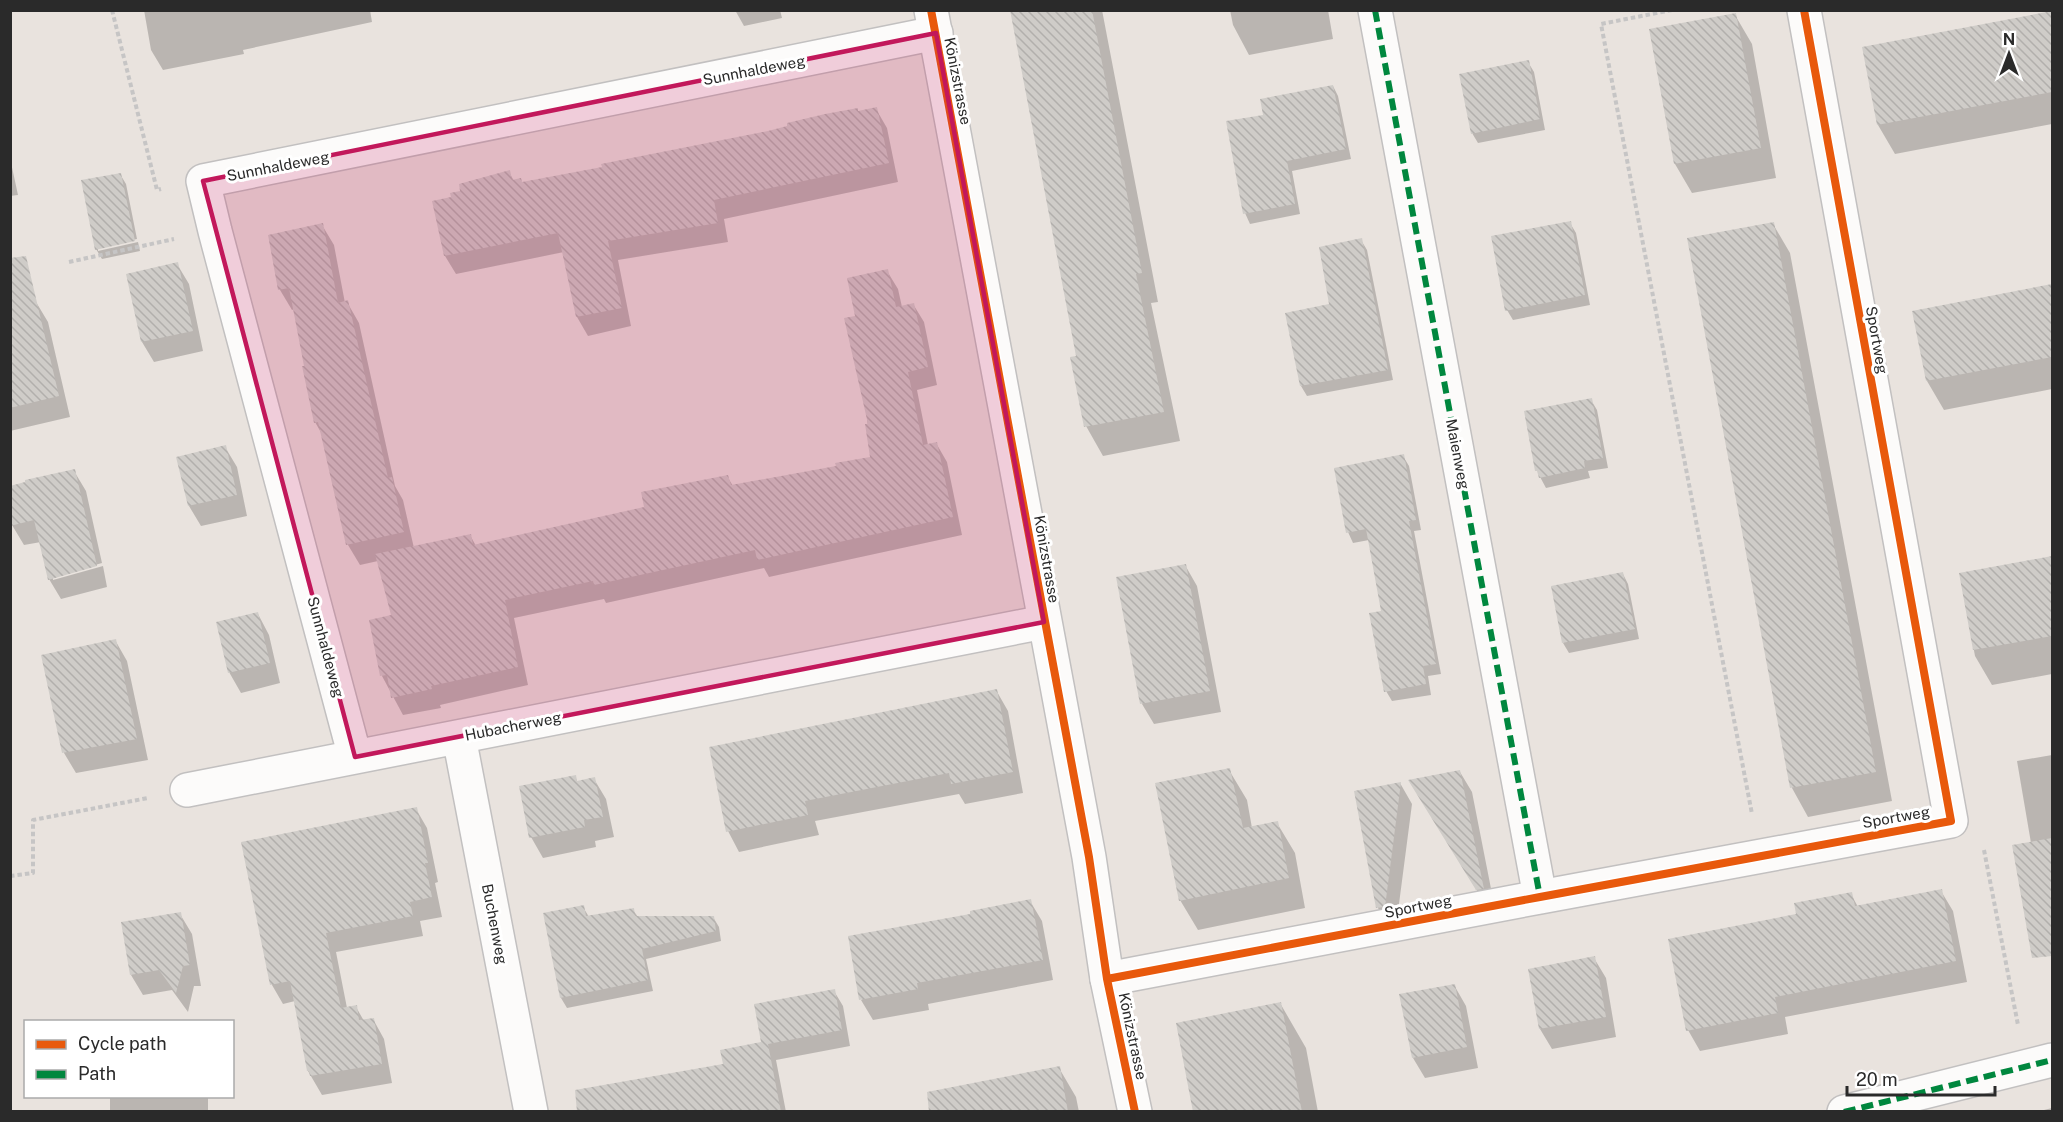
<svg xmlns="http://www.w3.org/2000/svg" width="2063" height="1122" font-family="'Public Sans',sans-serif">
	<defs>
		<pattern id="building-back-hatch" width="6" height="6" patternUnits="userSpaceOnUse" patternTransform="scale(1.5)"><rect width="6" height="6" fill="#cfccc8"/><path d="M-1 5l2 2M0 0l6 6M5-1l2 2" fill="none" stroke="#b2afac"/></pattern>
	</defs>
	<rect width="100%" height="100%" fill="#e9e3de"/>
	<path fill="#0003" d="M144,10H370L372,22L243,50L244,54L163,70L151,50Z
		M735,10H780L782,18L744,26Z
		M1011,10H1102L1158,302L1151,303L1180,441L1103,456L1086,426L1078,357Z
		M1230,10H1328L1333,39L1249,55L1233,25Z
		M2052,12V124L1895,154L1878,125L1864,49Z
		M1735,15L1752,44L1776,178L1692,193L1675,164Z
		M1528,62L1534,72L1545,130L1478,143L1472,133Z
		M1333,86L1338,96L1351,159L1292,171L1300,214L1250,224L1245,213L1265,116Z
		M876,109L887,128L898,182L724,219L728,242L618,260L631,326L588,336L577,317L564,252L456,274L445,256L453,198L509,172L514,181L522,183L604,168Z
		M10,158L18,195L10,196Z
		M120,174L126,184L137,239L98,247V251L138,242L140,251L102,259L96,249Z
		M1570,223L1576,233L1590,305L1513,320L1507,310Z
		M1773,224L1790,253L1892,801L1808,817L1792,788Z
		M322,225L334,245L345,303L347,302L359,323L395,486L403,500L414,548L470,535L476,546L646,509L727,476L733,486L837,467L871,458L857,317L887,271L898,289L902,307L913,304L924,322L937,385L917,390L928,445L936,443L947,462L962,535L769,577L764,568L606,603L604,599L514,618L528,685L440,705L441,708L403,715L382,676L393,616L378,561L360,565L348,545L323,436L315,422L295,309L292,310L280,290Z
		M1361,240L1367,250L1393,380L1307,396L1301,386L1330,306Z
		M177,264L189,284L203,351L154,362L142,342L128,275Z
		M2052,286V389L1944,410L1927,381L1914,312Z
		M36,302L48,322L70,417L10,431V308Z
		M1591,400L1597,410L1608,468L1588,471L1590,478L1546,488L1539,475Z
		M225,447L237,467L247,516L201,526L189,506L177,458Z
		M1403,456L1409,466L1421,530L1414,531L1441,674L1428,676L1431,695L1392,701L1386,691L1383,612L1369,540L1353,543L1348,532Z
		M74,471L86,491L102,563L53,577V580L103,566L107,587L61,599L49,579L41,542L24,545L12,525Z
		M2052,558V674L1992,685L1975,656L1960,575Z
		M1185,565L1197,586L1221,712L1154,724L1142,704L1118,578Z
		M1623,574L1628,584L1639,639L1569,653L1563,643Z
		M258,614L269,635L280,683L241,693L229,672Z
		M115,640L127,661L148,760L76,773L64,753L43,656Z
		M996,690L1008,711L1023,793L965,804L959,794L815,821L819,835L739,852L728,831Z
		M2052,755V947L2043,949L2031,843L2017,761Z
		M1229,770L1247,800L1252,828L1277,823L1295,853L1305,908L1198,930L1180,900Z
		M1460,772L1472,792L1495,909L1489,910L1422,801Z
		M575,776L578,783L594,779L606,799L614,837L595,841L596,847L543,858L531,837Z
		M1400,783L1412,804L1396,927L1390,928L1378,908L1356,792Z
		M416,809L427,828L438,882L435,883L442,917L420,921L423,936L336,952L347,1008L356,1007L364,1021L373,1019L384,1039L392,1083L322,1095L308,1071L295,1001L283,1004L272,985L243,843Z
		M1941,891L1953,911L1967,982L1785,1017L1788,1034L1700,1051L1688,1030L1798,915L1851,894L1858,907Z
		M1030,901L1042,921L1053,980L928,1004L929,1010L873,1020L861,1000L972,915Z
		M583,907L589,917L633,910L638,917H713L719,927L721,941L646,959L653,991L567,1008L561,998L545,914Z
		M180,914L192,934L201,986H194L188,1012L172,990L143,995L131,975Z
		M1594,958L1606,978L1616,1037L1552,1049L1540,1029Z
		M1454,985L1466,1006L1478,1068L1425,1078L1413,1058Z
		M834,991L843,1006L850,1046L776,1060L786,1112H589L725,1066L763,1044Z
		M1280,1003L1306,1048L1318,1112H1195Z
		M1059,1068L1076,1097L1079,1112H994Z
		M110,1096H208V1112H110Z
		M2052,1108V1112H2036Z"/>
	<path fill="url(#building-back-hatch)" d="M1010,10H1092L1142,273L1136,274L1164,412L1084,427L1070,357L1076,356Z
		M2052,11V92L1877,125L1862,47Z
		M1736,13L1761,148L1674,164L1649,29Z
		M1529,60L1540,119L1471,134L1459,74Z
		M1333,85L1346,149L1287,161L1295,204L1243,214L1226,121L1263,115L1260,99Z
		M877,107L889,163L714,200L718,223L608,241L622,308L576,317L558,233L444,256L432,201L451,197L450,193L460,191L459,184L510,170L512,180L521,178L522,182L602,167L601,164L768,131L787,126V123L825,114L858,108V111Z
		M121,173L135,241L95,250L81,180Z
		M1571,221L1585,295L1505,311L1491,236Z
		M1774,222L1876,772L1790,788L1687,238Z
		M323,223L338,303L348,300L388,478L392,477L404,532L346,545L318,422L314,423L302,366H304L289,288L278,290L268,235Z
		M1362,238L1388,370L1300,386L1285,313L1329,304L1319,247Z
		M26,256L59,396L10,408V258Z
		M178,262L193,331L141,342L126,274Z
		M888,269L896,307L914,303L928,367L908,372L923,445L937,442L953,517L757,560L755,550L594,585L593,581L505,600L518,667L431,686L432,689L391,698L387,675L380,676L369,620L391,615L375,554L471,534L473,545L644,507L641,492L728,475L731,485L836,466L835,463L870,457L865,424H868L844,318L855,316L847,278Z
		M2052,284V357L1926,381L1912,311Z
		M1592,398L1603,458L1584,461L1585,468L1539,478L1537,471H1535L1524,411Z
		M226,445L237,495L188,506L176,457Z
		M1404,454L1416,520L1409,521L1436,664L1423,666L1426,684L1384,692L1369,613L1381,611L1366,529L1346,533L1334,468Z
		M75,469L97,566L48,580L34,520L10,526V486L25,482V480Z
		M2052,556V636L1973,650L1959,573Z
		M1186,564L1210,691L1140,704L1116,577Z
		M1623,572L1635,629L1562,643L1551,586Z
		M258,612L270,663L228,673L216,622Z
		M116,639L137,739L62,753L41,655Z
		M997,689L1013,772L951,784L949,773L805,801L808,815L726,832L709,747Z
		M1230,768L1243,828L1278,821L1289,878L1179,901L1155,783Z
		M1460,770L1484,889L1476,890L1408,780Z
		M576,775L577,781L595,777L603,817L584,820L585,827L529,838L519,786Z
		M1401,782L1385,907L1376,908L1354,791Z
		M417,807L428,863H425L432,897L410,902L413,916L326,933L341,1008L357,1005L359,1020L374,1018L382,1064L310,1076L309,1071H307L290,981L270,985L241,842Z
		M2052,838V956L2032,958L2012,845Z
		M1942,889L1956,961L1775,997L1778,1013L1686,1031L1668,939L1796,914L1794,903L1852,892L1855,906Z
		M1031,899L1043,960L917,983L918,989L859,1000L848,936L970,914V911Z
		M584,905L586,916L634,908L635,916H714L716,931L642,949L648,980L560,998L543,913Z
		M181,912L190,965L183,966L176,993L159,970L130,975L121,922Z
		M1595,956L1606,1017L1539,1029L1528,969Z
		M1455,984L1467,1047L1412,1058L1399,994Z
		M835,989L842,1030L768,1044L781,1112H577L575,1090L723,1064L720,1050L761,1042L754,1004Z
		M1281,1002L1302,1112H1193L1176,1023Z
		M1060,1066L1068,1112H929L927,1092Z"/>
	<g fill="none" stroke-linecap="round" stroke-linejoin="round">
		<defs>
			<path id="minor" d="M1375,10L1540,897
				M459,737L531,1112
				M355,757L215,231L203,181L936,33
				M187,790L1044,622
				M1107,979L1540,897L1951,821L1804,10
				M1844,1112L2052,1060"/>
			<path id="secondary" d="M931,10L1089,857L1107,979L1135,1112"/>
		</defs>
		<use href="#minor" stroke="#c2c0c0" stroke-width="36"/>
		<use href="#secondary" stroke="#c2c0c0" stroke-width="36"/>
		<path stroke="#c6c5c5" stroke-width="4" stroke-dasharray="4.5 3" stroke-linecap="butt" d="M112,10L157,190L161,189
			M1672,10L1601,24L1752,814
			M69,262L174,239
			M1984,850L2018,1025
			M10,876L33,873V820L148,798"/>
		<use href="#minor" stroke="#fcfbfa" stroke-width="33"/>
		<use href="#secondary" stroke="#fcfbfa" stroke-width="33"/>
		<path stroke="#00873e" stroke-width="6" stroke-dasharray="12 6" stroke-linecap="butt" d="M1375,10L1540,897
			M1844,1112L2052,1060"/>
		<defs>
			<path id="cycleway" d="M931,10L1089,857L1107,979L1135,1112
				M1107,979L1540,897L1951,821L1804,10"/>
		</defs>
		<use href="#cycleway" stroke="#fff" stroke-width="11"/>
		<use href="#cycleway" stroke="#e8590c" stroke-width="8"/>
	</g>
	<path fill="#c2185b" fill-opacity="0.2" stroke="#c2185b" stroke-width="4.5" stroke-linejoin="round" d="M936,33L1044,622L355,757L203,181Z"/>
	<g text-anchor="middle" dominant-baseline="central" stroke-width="6" stroke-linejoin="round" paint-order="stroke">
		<g font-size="15" fill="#2a2a2a" stroke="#fff">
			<text transform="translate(754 70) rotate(-11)">Sunnhaldeweg</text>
			<text transform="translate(958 81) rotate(79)">Könizstrasse</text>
			<text transform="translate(278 166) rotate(-11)">Sunnhaldeweg</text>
			<text transform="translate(1877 340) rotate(80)">Sportweg</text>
			<text transform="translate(1458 454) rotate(79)">Maienweg</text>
			<text transform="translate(1047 559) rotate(80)">Könizstrasse</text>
			<text transform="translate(326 647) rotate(75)">Sunnhaldeweg</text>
			<text transform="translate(513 726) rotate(-11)">Hubacherweg</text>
			<text transform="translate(1896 817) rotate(-10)">Sportweg</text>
			<text transform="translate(1418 906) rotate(-11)">Sportweg</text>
			<text transform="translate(495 924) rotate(79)">Buchenweg</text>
			<text transform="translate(1133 1036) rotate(78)">Könizstrasse</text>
		</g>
	</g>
	<rect width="2063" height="1122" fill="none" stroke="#2a2a2a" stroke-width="24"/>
	<rect x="24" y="1020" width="210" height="78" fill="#ffffff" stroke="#aaaaaa" stroke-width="1.5"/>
	<rect x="36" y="1040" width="30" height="9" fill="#e8590c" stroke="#aaaaaa" stroke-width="1.5"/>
	<text x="78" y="1050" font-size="18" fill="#2a2a2a">Cycle path</text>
	<rect x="36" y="1070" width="30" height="9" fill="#00873e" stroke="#aaaaaa" stroke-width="1.5"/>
	<text x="78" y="1080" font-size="18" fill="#2a2a2a">Path</text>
	<g transform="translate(2009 54)" stroke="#ffffff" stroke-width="4.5" paint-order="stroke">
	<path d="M0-4.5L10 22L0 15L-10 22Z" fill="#2a2a2a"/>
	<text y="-9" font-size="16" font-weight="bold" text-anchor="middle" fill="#2a2a2a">N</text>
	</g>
	<path d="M1847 1086v9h148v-9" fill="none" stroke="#2a2a2a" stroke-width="3"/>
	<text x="1856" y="1086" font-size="18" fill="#2a2a2a" stroke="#ffffff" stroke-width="4.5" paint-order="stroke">20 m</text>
</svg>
